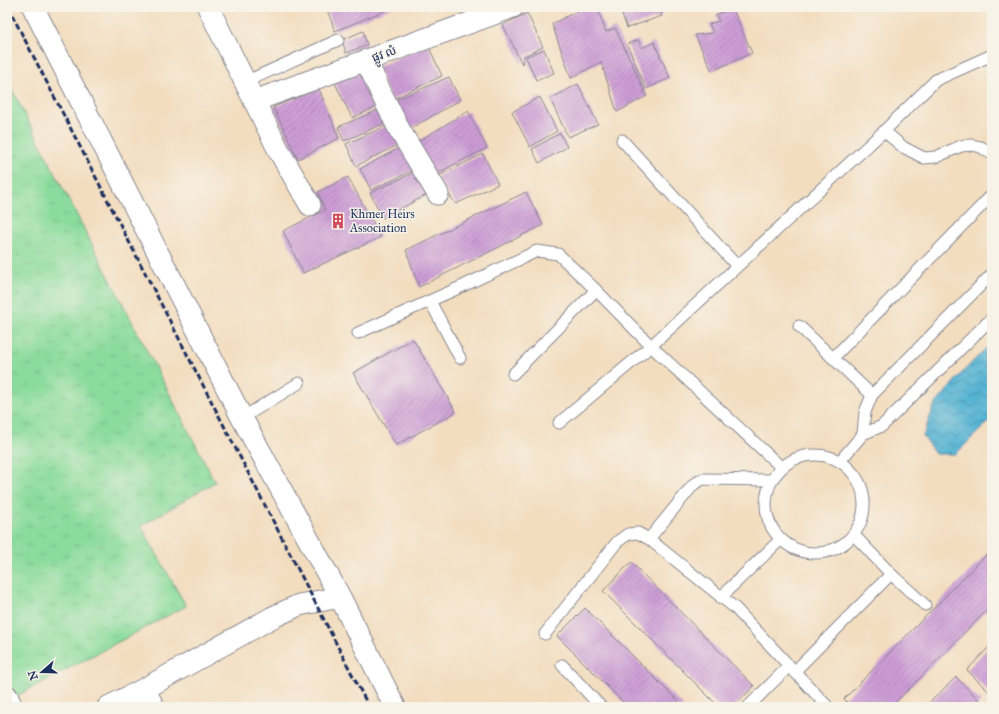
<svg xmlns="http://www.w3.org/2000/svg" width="999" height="714" font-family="'IM FELL Great Primer','Noto Sans Khmer',serif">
	<defs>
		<pattern id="grass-tufts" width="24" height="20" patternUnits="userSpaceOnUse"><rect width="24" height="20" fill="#8bdc9c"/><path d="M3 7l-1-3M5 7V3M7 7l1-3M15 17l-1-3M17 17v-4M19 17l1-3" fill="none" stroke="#77bd89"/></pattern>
		<pattern id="water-waves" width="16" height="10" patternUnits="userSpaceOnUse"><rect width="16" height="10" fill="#54b3d3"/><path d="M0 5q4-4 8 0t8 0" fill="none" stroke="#4592ae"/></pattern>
		<pattern id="building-hatch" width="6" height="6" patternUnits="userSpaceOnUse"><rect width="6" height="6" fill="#cd9dd6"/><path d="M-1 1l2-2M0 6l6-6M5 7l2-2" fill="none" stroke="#a680b1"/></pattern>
	</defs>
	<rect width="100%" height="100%" fill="#f7f3e8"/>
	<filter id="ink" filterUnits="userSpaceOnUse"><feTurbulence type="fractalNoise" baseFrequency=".025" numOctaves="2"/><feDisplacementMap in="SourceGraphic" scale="8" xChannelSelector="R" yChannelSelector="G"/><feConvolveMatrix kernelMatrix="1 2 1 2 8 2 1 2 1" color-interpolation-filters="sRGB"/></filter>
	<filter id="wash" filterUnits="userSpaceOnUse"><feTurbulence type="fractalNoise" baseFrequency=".012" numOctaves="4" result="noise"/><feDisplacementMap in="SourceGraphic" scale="16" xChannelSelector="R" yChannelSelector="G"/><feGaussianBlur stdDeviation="0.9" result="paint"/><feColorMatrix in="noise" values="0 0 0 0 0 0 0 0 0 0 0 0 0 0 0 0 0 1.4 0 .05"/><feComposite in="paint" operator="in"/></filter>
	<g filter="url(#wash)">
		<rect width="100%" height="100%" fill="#f3ddbf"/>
		<path fill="url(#grass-tufts)" stroke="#53867d" d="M7,80L215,482L141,526L186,606L7,701Z"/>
		<path fill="url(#water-waves)" stroke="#387198" d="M992,342V418L956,454H935L923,436L934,406L960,375Z"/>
		<g id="blocks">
			<path fill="url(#building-hatch)" d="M326,7H394L335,31Z
				M578,7H597L606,32L615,28L647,96L617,112L601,62L571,78L552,24L579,10Z
				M619,7H659L662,16L627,28Z
				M732,7L752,53L712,71L695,35L713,33L709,24L719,21L716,15Z
				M527,13L543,47L524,56L522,64L503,25Z
				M363,31L367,45L346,53L342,40Z
				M638,40L642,48L654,42L670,78L646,89L627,44Z
				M428,45L442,76L391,100L377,67Z
				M544,49L554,73L536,80L526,57Z
				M366,71L379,106L352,118L334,81Z
				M449,77L460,100L406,131L391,102Z
				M578,84L598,124L568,137L550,99Z
				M319,89L339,138L298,159L273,107Z
				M540,97L557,131L530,147L512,112Z
				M380,109L385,123L344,141L338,127Z
				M468,111L487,148L432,176L412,145Z
				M390,124L400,144L356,166L346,144Z
				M560,133L567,147L539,163L532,149Z
				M405,145L418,168L371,190L360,169Z
				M483,154L498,184L456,204L436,177Z
				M419,170L430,193L383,218L370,193Z
				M348,177L381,237L303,273L283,231L325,210L318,192Z
				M526,192L543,225L419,287L406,250Z
				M413,339L456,412L396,445L353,373Z
				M992,549V605L891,707H852L844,699Z
				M631,562L754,686L734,707H719L603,591Z
				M585,608L684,707H628L557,636Z
				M992,644V695L967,670Z
				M956,677L981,702L976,707H925Z"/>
		</g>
	</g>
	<g filter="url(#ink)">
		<use href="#blocks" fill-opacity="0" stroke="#87868e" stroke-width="1"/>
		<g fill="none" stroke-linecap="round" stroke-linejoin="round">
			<defs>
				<path id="service" d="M245,82L338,40
					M884,131L903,147L924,158L936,157L961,146L972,145L981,147L992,154
					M622,140L737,266
					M430,301L460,358
					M799,326L872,395
					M358,333L463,286L537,251L558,254L596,290L651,346L781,467
					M833,358L992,195
					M513,374L596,290
					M242,418L299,383
					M559,423L651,346L884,131L936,80L992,55
					M863,434L865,412L872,395L992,274
					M766 504a49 49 0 1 1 98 0a49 49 0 1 1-98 0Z
					M840,461L863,434L882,426L992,318
					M854,535L891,574L925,605
					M649,539L694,484L703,479L771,480
					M721,598L729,589L780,540
					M545,634L617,542L628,534L638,533L649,539L735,608L828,707
					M562,665L601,707
					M794,672L891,574
					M748,707L789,666"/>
				<path id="minor" d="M33,7L242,418L340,597L395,707
					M208,7L279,151L310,205
					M366,60L382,95L399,129L438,194
					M254,101L513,7
					M144,689L154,707
					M7,696L12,707
					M108,707L144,689L273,617L299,605L340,597"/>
			</defs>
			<use href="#service" stroke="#87868e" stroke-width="13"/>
			<use href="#minor" stroke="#87868e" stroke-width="23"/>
			<use href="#service" stroke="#fff" stroke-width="11"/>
			<use href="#minor" stroke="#fff" stroke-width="21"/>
			<path stroke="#1b2f5e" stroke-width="3" stroke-dasharray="6 3" stroke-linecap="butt" d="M8,7L369,707"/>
		</g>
	</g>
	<defs>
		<symbol id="building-bare" viewBox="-9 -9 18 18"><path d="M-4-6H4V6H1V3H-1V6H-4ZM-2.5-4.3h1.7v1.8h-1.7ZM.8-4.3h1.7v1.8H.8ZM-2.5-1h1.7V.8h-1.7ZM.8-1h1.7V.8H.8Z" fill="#d1495b" stroke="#f7f3e8" stroke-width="2.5" paint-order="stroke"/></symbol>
	</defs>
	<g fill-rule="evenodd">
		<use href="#building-bare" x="327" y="210" width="22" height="22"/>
	</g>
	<g text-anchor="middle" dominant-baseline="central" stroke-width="3" stroke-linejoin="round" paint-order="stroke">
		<g font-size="12" fill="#1b2f5e" stroke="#f7f3e8">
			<text transform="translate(384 54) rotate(-20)">ផ្លូវ លំ</text>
		</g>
		<g font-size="12" fill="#1b2f5e" stroke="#f7f3e8" text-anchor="start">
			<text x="350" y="214">Khmer Heirs<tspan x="350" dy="14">Association</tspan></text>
		</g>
	</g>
	<rect width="999" height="714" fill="none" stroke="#f7f3e8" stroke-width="24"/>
	<g transform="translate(42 672) rotate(250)" stroke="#f7f3e8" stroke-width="3" paint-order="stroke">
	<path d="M0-3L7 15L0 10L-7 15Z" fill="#1b2f5e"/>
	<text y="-6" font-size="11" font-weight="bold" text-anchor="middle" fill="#1b2f5e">N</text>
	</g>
</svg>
